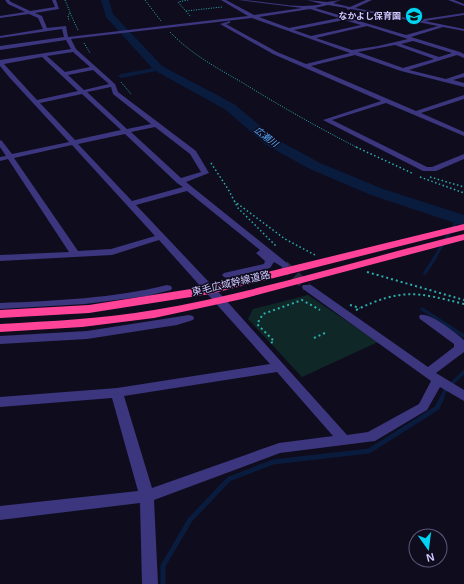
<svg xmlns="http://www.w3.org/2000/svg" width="464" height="584" font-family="Helvetica,'Noto Sans JP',sans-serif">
	<rect width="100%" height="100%" fill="#0f0c1e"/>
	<path fill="#0f2727" d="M308,295L378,342L302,377L248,319L253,309Z"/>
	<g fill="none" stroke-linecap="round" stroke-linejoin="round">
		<path stroke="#0a1c3e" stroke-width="3" d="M435,257L458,219"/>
		<path stroke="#0a1c3e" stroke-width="3.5" d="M425,273L436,256
			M422,309L464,336
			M441,399L446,389L464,372"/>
		<path stroke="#0a1c3e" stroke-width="5" d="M163,584V566L190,520L229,479L273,462L369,451L437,408L442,398"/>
		<path fill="#0a1c3e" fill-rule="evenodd" d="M159,67L162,69L161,70L121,78L118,76L121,74Z"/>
		<path fill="#0a1c3e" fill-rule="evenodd" d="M101,0H109L113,14L162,66L234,104L276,139L320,163L383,189L464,215V226L371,195L310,169L266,145L226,110L154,70L106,17Z"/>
		<path stroke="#2c2840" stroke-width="10" stroke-dasharray="10 5.5" stroke-linecap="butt" d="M284,265L307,287"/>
		<path stroke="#2cafab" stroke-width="1" stroke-dasharray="1 1.5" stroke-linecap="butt" d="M65,0L70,12L68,16L69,21
			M145,0L161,21
			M188,0L178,2L191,17
			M186,11L222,7
			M70,13L78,30
			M170,32C191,54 217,68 243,83C280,106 319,128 358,148
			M84,43L90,53
			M121,82L131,94"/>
		<path stroke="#2cafab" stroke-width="1.5" stroke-dasharray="1.5 2.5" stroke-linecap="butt" d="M356,147L414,174
			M211,163L228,189L238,208L276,246
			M420,177L464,193
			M430,177L464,187
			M234,201L285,239L315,255"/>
		<path stroke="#2cafab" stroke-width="2" stroke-dasharray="2 3" stroke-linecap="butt" d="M367,272L464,300
			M350,305L360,308
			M356,310C402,288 416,292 464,304
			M314,338L325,333
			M271,343L274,341L257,324L263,314L302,300L320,310"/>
		<path fill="#3b367d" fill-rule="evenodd" d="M5,0H9L11,2L30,11L55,7L52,0H56L59,9L35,13L42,16L47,28L66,26L68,37L248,16L221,0H226L254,15L302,8L238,0C265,0 295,10 322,4L307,0L327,2L341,0L333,3L350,7L366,0H372L355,8L422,21L424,19L464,13V15L425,21L464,29V31L443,27L411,37L460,52L464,54V58L457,55L409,70L446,79L464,73V77L453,80L464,83V87L401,71L355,55L311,66L416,111L464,95V99L421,113L464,132V136L386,103L332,120L427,167H432L464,154V159L436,171H423L323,120L381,101L273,54L220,24L230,21V23L226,24L277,52L306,64L350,53L252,18L71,39L76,49L115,84L118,92L196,151L209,173L186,182L287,263L289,265L287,267L284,268L274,262L270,268L227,278L224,277L222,275L224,273L264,264L265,261L256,253L260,250L187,191L136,205L224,298L347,435L368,432L419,404L431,381L303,289L302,287L303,285H311L428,367L454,347V344L420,319L419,317L420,315C430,312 456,333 464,340V352L436,373L464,390V401L440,387L427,410L375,441L280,453L154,500L158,584H142L140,503L0,520V506L138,491L112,398L0,407V397L117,388L270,364L159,240L112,255L0,261V255L69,252L8,159L0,161V157L6,156L0,147V140L2,141L12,154L69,142L9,77L0,66V60L71,49L66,40L0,50V46L64,37L62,29L0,38V36L43,29L38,18L29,14L0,18V16L25,12L8,4ZM328,5L346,8L348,10L351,9L438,26L406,35L315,8ZM310,9L339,18L289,28L259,17ZM344,20L361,25L311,36L294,30ZM367,26L408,39L378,46L352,50L316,38ZM413,41L452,53L439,57L401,44ZM395,45L434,59L403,68L358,52ZM73,52L90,67L65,72L47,56ZM42,57L78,91L37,100L4,64ZM93,70L109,84L84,90L68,75ZM111,87L113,94L151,124L127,129L87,92ZM82,94L121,130L75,140L40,103ZM155,127L190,154L201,172L181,178L131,132ZM125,134L177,183L183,187L132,201L78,144ZM72,145L155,236L111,249L78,251L14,158ZM277,372L333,436L279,443L152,488L124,396Z
			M448,0H454L464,4V6Z
			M167,285L171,286L172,288L171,290L147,296L85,304L0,309V303C53,301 116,298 167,285Z
			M189,315L193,316L194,318L193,320L177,325L87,339L0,344V336L87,331Z"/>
		<path fill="#ff4398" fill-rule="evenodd" d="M464,224V230L210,294L89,313L0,318V310L89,305L210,286Z
			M464,234V240L242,299L154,318L82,327L0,332V324C51,321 103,319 154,310C259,292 361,259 464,234Z"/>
	</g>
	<defs>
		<symbol id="school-disc" viewBox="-11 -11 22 22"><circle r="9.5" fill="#00d4f3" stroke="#0f0c1e"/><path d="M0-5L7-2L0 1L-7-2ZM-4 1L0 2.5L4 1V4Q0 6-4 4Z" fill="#111"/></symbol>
	</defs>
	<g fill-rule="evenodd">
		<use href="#school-disc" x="404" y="6" width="20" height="20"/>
	</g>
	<g text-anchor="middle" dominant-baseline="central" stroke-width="3" stroke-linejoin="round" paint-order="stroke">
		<g font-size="9" font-weight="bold" fill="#d0c8ff" stroke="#0f0c1e" text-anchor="end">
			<text x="401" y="16">なかよし保育園</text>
		</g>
		<g font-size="9" font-style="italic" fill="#56acff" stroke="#0f0c1e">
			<text transform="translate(266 137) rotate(37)">広瀬川</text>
		</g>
		<g font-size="10" fill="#d0c8ff" stroke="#0f0c1e">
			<text transform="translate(231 283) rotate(-13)">東毛広域幹線道路</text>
		</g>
	</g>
	<g transform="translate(428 548) rotate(166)"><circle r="19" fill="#0f0c1e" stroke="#5c5778"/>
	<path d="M0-3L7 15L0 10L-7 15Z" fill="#00d4f3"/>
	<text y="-6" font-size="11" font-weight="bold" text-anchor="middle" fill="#d0c8ff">N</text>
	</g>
</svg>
